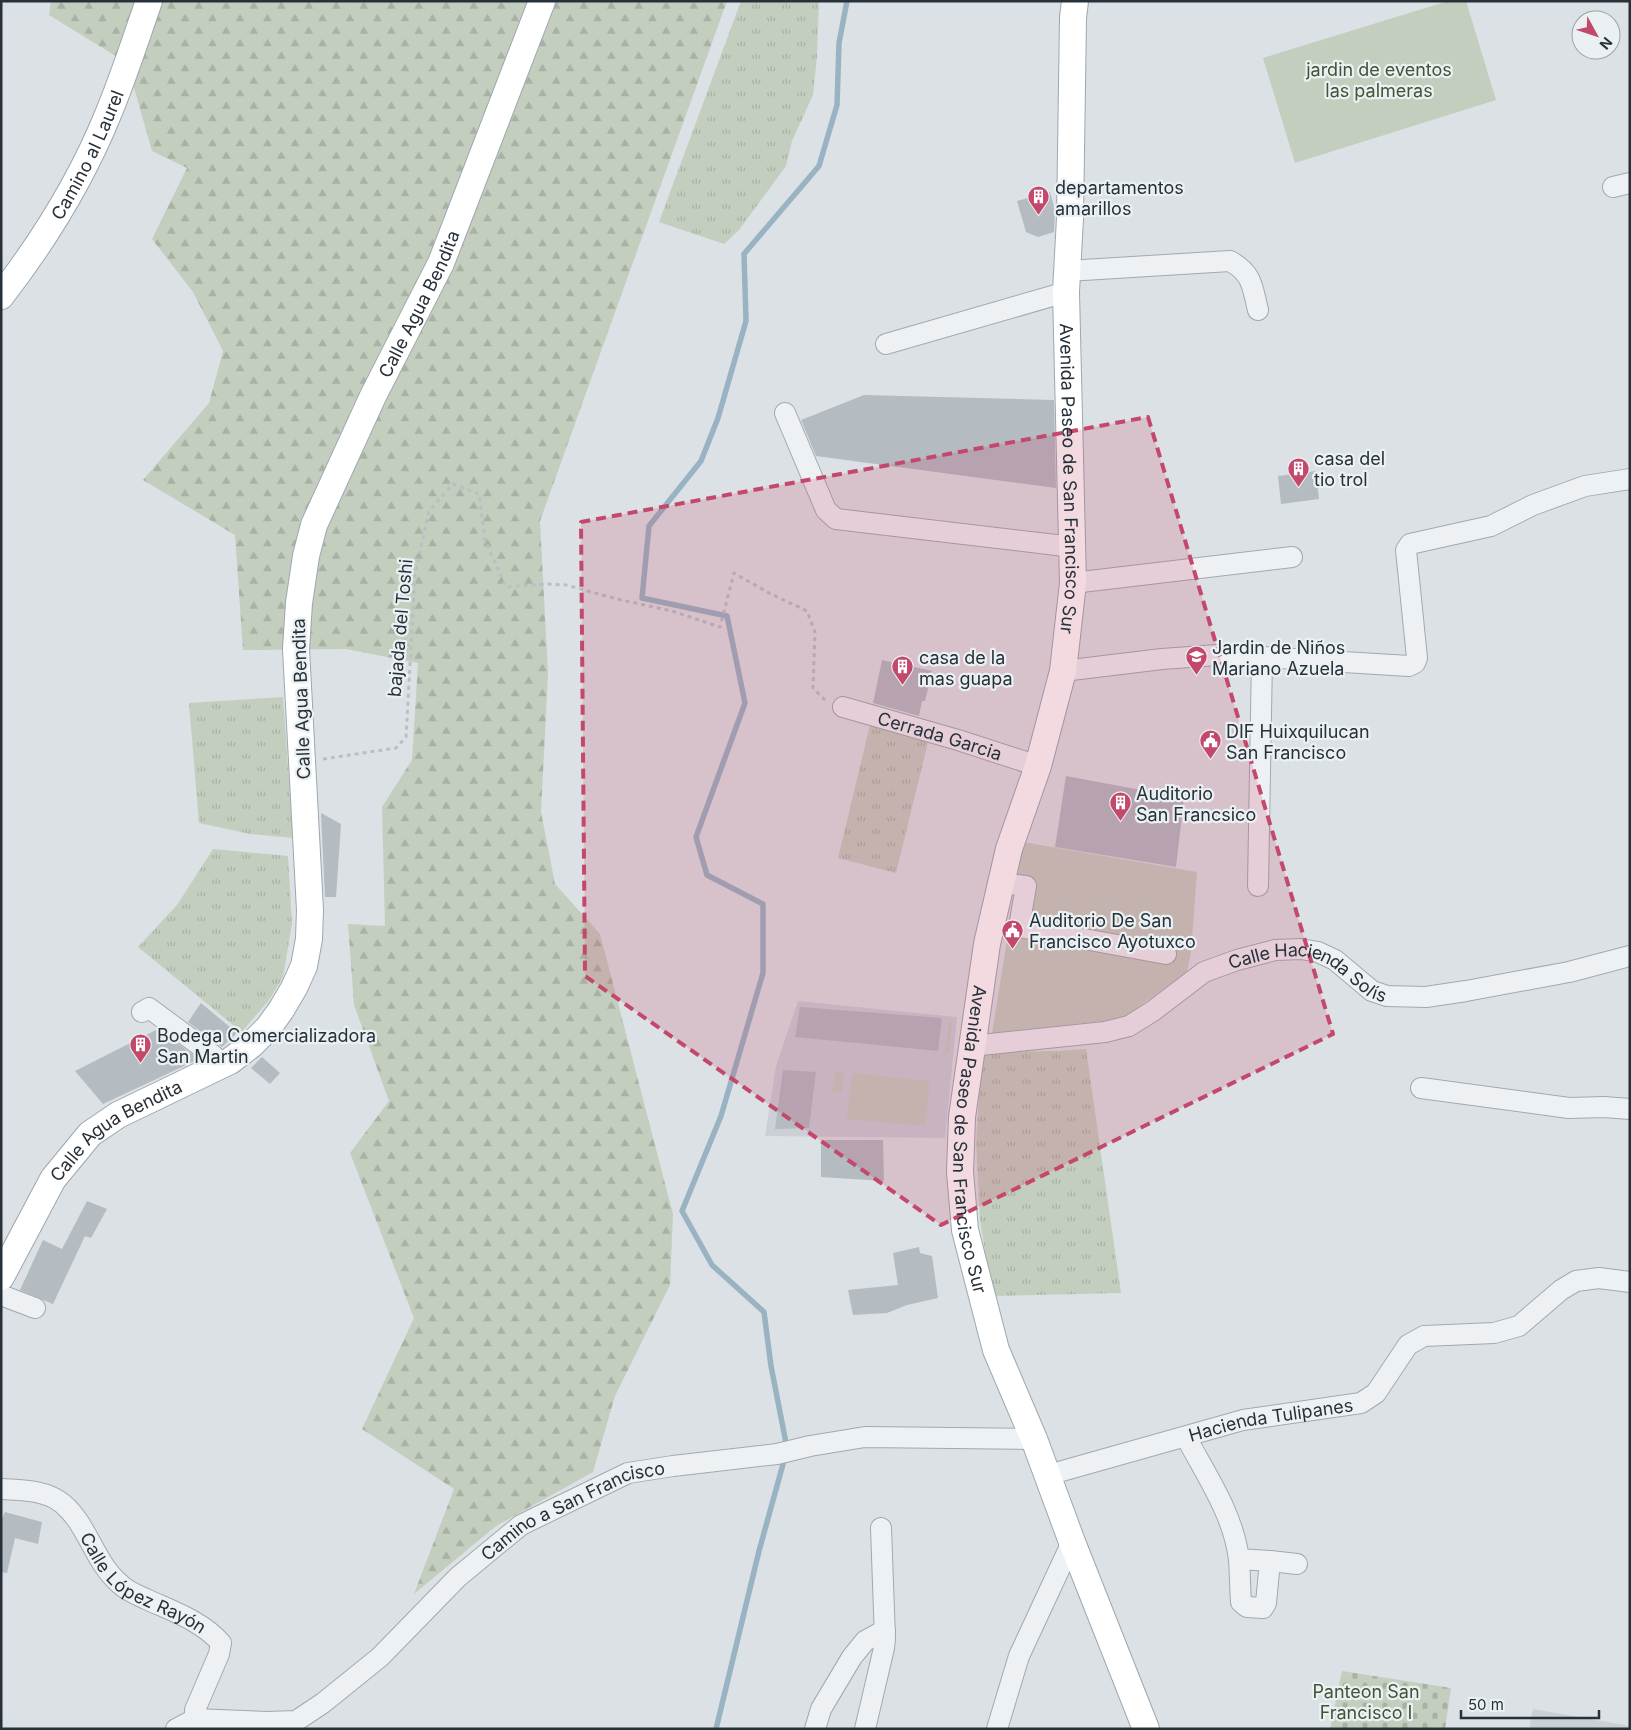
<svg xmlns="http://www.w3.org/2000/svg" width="1631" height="1730" font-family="Inter,sans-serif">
	<defs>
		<pattern id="grass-tufts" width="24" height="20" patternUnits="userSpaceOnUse" patternTransform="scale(1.25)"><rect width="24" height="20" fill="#c4cebe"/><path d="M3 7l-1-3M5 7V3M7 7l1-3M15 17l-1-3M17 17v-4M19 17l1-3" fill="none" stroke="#a8b1a4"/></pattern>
		<pattern id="forest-firs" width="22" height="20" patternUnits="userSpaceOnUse" patternTransform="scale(1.25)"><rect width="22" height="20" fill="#c4cebe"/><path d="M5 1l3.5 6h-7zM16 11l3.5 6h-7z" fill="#a8b1a4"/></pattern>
		<pattern id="cemetery-stones" width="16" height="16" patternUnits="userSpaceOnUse" patternTransform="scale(1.25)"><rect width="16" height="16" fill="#c4cebe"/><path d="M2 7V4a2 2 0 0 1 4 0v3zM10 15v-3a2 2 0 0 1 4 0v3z" fill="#a8b1a4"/></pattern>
	</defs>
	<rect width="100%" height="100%" fill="#dce1e5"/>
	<path fill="#cad0d6" d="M798,1001L957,1017L945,1138L765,1136L776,1066Z
		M1533,1709L1630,1726V1729H1529Z"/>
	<path fill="url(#grass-tufts)" d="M741,1H819L817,56L813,95L792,141L786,166L739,230L724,244L659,222Z
		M283,697L293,838L250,834L199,823L189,703Z
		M870,725L929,738L896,873L838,858Z
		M213,849L288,856L292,924L283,977L269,1000L241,1033L238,1029L138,947L177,905Z
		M1086,1049L1121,1293L992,1296L980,1220L976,1142L982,1052L1057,1051Z"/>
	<path fill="url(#forest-firs)" d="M51,1H727L540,521L548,674L541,812L555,884L600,934L673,1214L670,1285L615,1396L593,1472L496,1526L414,1594L454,1489L362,1429L414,1318L350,1153L389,1101L354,1005L348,924L385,926L382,807L412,760L418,663L346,649L243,650L235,535L143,480L209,403L223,351L193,292L152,239L187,168L152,151L127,63L49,15Z"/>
	<path fill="url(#cemetery-stones)" d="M1342,1671L1451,1688L1445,1729H1330Z"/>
	<path fill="#c4cebe" d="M1448,1H1466L1496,100L1295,163L1263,58Z
		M1023,842L1197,872L1191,952L1187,972L1122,1019L992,1033Z
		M949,1023H952L949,1053H945Z
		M835,1072H844L842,1093L832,1092Z
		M853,1073L930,1081L925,1126L846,1119Z"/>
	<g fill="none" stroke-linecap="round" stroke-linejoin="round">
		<path stroke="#99b3c3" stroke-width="5.5" d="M787,1448L771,1366L764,1312L712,1265L682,1211L721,1116L763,973V904L707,875L696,837L745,703L727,616L642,598L649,526L701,461L718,418L746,321L744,254L819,166L837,105L839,43L847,1
			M716,1729L759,1551L785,1457"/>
	</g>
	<path fill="#b4bbc1" d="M1050,192L1055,211L1054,232L1038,237L1026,232L1017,201Z
		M864,395L1054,400L1056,488L816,456L801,420Z
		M1316,471L1319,499L1281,504L1278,476Z
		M882,660L932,671L925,701H922L919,716L873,703Z
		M1066,776L1184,798L1176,867L1055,847Z
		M321,813L341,824L336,897H325Z
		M201,1003L237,1033L222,1047L188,1022Z
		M800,1007L942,1018L938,1051L795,1037Z
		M158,1029L199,1059L103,1104L75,1071Z
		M262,1057L280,1073L270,1084L251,1068Z
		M783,1070L816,1072L809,1128L775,1129Z
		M821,1140H883L884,1181L821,1177Z
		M87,1201L107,1209L91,1238L85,1236L53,1304L20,1290L43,1240L62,1249Z
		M919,1247L920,1253L932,1256L938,1298L907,1305L887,1313L853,1315L848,1290L898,1285L893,1253Z
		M5,1512L42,1522L38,1544L15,1538L7,1573L1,1572V1521Z"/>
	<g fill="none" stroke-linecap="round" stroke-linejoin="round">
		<defs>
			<g id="minor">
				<path d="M1613,187L1630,183"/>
				<path d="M1067,271L1230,261C1253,274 1252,286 1258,310"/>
				<path d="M886,344L1066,292"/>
				<path d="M785,413L826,510L836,519L1073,547"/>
				<path d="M1073,583L1292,557"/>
				<path d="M1063,671L1162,659L1231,654L1262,657L1409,666L1415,663L1417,658L1406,550L1410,544L1491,526L1533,505L1585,486L1630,479"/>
				<path id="s1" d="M843,707L958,740L1038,766"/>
				<path d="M1001,883L1026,886L1019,927L1166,954"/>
				<path d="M1258,886L1262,657"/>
				<path d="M142,1012L149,1008L214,1056"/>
				<path id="s2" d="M971,1046L1105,1032L1129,1026L1153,1011L1204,972L1237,960L1275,950L1301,949L1318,952L1335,960L1372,991L1387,996L1426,997L1466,991L1569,972L1630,956"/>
				<path d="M1421,1088L1569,1108L1604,1107L1630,1109"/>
				<path d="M1,1295L35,1308"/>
				<path d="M1186,1437C1206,1475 1234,1515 1239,1560C1240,1573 1240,1588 1241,1602L1247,1607L1263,1608L1266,1603L1270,1561L1239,1559"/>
				<path id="s3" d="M1048,1475L1243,1420L1361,1403L1376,1393L1408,1345L1424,1336L1494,1333L1519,1326L1561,1290L1576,1281L1599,1278L1630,1282"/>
				<path id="s4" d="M1,1489C22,1490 46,1490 63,1504C88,1525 94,1562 120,1584C127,1591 137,1595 146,1599C172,1611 202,1621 221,1643L219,1654L195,1710V1719"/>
				<path d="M1270,1561L1297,1564"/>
				<path id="s5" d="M176,1729L195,1719L267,1722L296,1721L323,1703L380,1657L458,1577L521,1525L628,1473L673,1466L777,1454L810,1446L865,1437L1034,1439"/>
				<path d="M815,1729L821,1709L852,1657L865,1641L885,1630"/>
				<path d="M865,1729L884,1648L885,1639L881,1528"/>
				<path d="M997,1729L1019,1656L1072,1542"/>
			</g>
			<g id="major">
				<path id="s6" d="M1075,1L1073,18L1070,218L1066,292L1073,583L1063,671L1038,766L1009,849L987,944L962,1117L960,1172L965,1230L996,1350L1034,1439L1072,1542L1146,1729"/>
				<path id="s7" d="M1,296C45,239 82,179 109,112C124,76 136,38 149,1"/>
				<path id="s8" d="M1,1277L53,1179L90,1134L118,1115L230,1061L251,1045L268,1028L281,1010L294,988L304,966L309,939L310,910L296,649L299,603L306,556L314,525L373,396L441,263L542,1"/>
			</g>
		</defs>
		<use href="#minor" stroke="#a2a9ae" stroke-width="22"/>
		<use href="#major" stroke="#9ca7b0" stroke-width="28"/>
		<path stroke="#babfc4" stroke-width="3" stroke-dasharray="4 4" stroke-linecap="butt" d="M323,759L396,748L406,737L415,575L429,511L453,484L479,494L485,540L506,587L547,584L566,585L617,599L672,611L720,627L734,573L769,593L807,611L815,632L813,688L827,702"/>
		<use href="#minor" stroke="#eef1f4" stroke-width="20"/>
		<use href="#major" stroke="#fff" stroke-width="26"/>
	</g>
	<path fill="#c3486b" fill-opacity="0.2" stroke="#c3486b" stroke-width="4" stroke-dasharray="10 6" stroke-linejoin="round" d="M1148,417L1333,1034L941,1225L585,976L581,522Z"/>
	<defs>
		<symbol id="building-pin" viewBox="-11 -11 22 30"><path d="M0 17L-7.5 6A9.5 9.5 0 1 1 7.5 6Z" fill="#c3486b" stroke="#ebf0f3"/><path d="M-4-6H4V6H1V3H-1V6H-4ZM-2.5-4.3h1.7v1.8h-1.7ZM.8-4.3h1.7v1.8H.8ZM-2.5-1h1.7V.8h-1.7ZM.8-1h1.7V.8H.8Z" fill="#fff"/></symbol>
		<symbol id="school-pin" viewBox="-11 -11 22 30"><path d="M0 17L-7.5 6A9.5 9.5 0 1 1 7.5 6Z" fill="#c3486b" stroke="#ebf0f3"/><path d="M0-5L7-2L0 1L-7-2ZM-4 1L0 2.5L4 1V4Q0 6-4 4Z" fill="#fff"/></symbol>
		<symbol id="civic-pin" viewBox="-11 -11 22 30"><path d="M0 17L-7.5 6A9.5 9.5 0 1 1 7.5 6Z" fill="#c3486b" stroke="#ebf0f3"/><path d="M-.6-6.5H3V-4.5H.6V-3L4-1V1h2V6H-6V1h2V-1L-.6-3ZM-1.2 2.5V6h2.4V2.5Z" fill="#fff"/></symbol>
	</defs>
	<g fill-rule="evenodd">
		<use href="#building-pin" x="1026" y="184" width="25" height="34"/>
		<use href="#building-pin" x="1286" y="456" width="25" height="34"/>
		<use href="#school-pin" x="1184" y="644" width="25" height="34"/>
		<use href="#building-pin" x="890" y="654" width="25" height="34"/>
		<use href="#civic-pin" x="1198" y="728" width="25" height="34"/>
		<use href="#building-pin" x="1108" y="790" width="25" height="34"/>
		<use href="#civic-pin" x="1000" y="918" width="25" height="34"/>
		<use href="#building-pin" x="128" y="1032" width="25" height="34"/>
	</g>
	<g text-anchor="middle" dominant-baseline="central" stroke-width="4.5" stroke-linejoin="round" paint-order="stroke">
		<g font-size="18" fill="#405535" stroke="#ebf0f3">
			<text x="1379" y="69">jardin de eventos<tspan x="1379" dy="21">las palmeras</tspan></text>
			<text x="1366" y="1691">Panteon San<tspan x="1366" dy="21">Francisco I</tspan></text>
		</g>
		<g font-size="18" fill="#27313a" stroke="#ebf0f3">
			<text stroke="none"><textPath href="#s7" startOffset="166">Camino al Laurel</textPath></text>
			<text stroke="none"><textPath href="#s8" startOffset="1138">Calle Agua Bendita</textPath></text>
			<text stroke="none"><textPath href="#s6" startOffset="478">Avenida Paseo de San Francisco Sur</textPath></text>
			<text transform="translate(400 628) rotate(-85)">bajada del Toshi</text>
			<text transform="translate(301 699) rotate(-92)">Calle Agua Bendita</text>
			<text stroke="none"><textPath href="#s1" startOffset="101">Cerrada Garcia</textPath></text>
			<text stroke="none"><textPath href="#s2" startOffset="365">Calle Hacienda Solís</textPath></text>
			<text stroke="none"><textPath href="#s8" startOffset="192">Calle Agua Bendita</textPath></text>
			<text stroke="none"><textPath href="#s6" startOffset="1152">Avenida Paseo de San Francisco Sur</textPath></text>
			<text stroke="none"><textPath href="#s3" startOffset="230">Hacienda Tulipanes</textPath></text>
			<text stroke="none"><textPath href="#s5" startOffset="475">Camino a San Francisco</textPath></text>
			<text stroke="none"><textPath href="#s4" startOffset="181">Calle López Rayón</textPath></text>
		</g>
		<g font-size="18" fill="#27313a" stroke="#ebf0f3" text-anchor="start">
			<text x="1055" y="187">departamentos<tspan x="1055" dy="21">amarillos</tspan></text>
			<text x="1314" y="458">casa del<tspan x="1314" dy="21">tio trol</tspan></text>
			<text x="1212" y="647">Jardin de Niños<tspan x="1212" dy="21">Mariano Azuela</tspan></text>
			<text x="919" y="657">casa de la<tspan x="919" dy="21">mas guapa</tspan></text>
			<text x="1226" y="731">DIF Huixquilucan<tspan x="1226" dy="21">San Francisco</tspan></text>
			<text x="1136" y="793">Auditorio<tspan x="1136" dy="21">San Francsico</tspan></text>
			<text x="1029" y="920">Auditorio De San<tspan x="1029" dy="21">Francisco Ayotuxco</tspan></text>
			<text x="157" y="1035">Bodega Comercializadora<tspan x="157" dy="21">San Martin</tspan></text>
		</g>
	</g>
	<rect width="1631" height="1730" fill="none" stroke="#27313a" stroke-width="5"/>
	<g transform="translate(1596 35) rotate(130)"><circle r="24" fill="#ebf0f3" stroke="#9da4a9"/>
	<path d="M0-4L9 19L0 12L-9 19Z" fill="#c3486b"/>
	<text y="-8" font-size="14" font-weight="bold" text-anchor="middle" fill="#27313a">N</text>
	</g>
	<path d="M1461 1710v8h138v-8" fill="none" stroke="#27313a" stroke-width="2.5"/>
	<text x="1468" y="1710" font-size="15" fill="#27313a" stroke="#ebf0f3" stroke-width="4" paint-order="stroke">50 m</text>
</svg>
